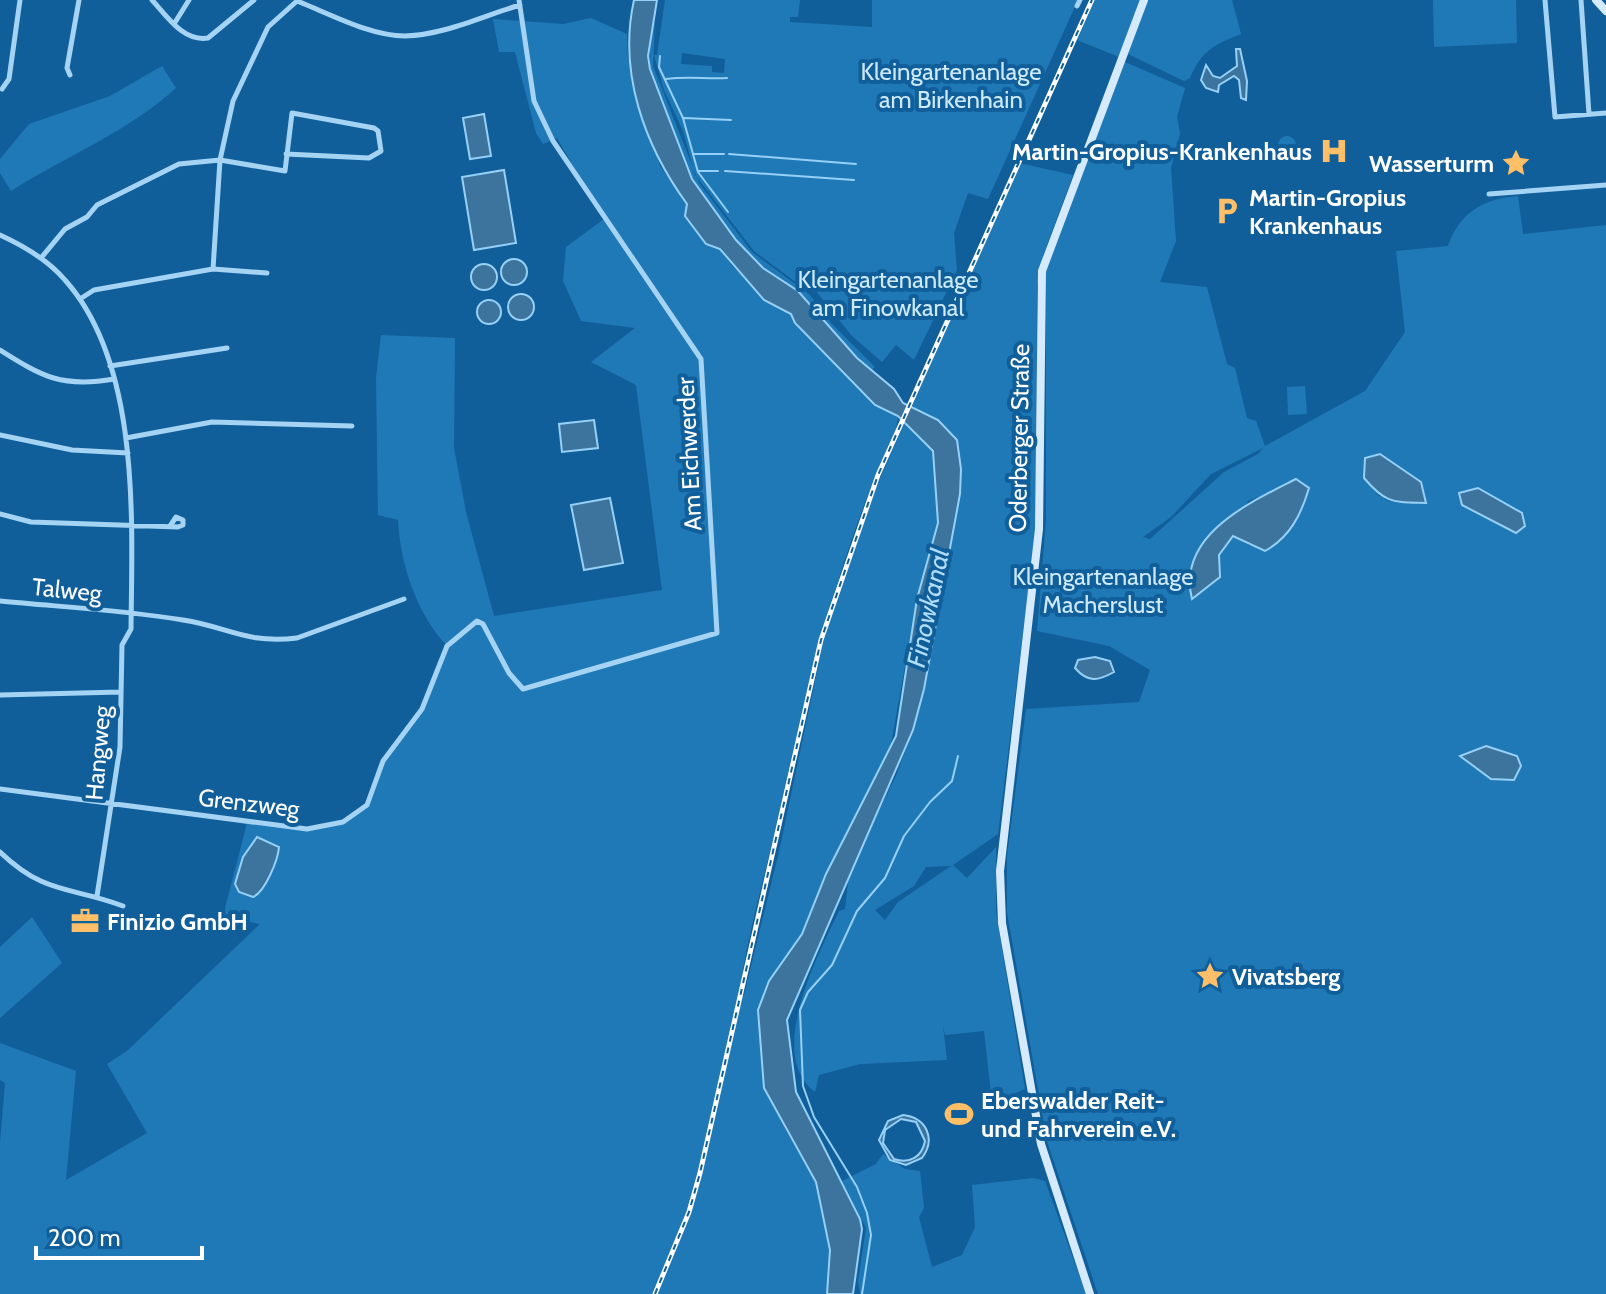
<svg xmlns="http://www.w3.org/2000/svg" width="1606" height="1294" font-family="Cabin,sans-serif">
	<rect width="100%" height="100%" fill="#115f9a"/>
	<path fill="#2079b7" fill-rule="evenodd" d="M665,0H800L798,17H790V22L872,27V0H1078L988,199L968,193L954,233L957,270L914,360L896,345L882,362L852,336L815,290L809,292L754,251L695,175L683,131L664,90L654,55H657ZM682,53L725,59L724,73L712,72V66L681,64Z
		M1095,0H1141L1119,57L1077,40Z
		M1146,0H1232L1241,34C1215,44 1201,51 1190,78L1184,81L1128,54Z
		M1433,0H1516L1517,43L1434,47Z
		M591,18L627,34L628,59L660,166L733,267L791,314L795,323L875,405L898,416L896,429C838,554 808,683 778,817C765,876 747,936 739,995H744L779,852L827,624L870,501L905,422L933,451L938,523L917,599L890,750L826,874L802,934L769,981L784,1127L816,1182L830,1250L827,1294H0V1142L5,1083L0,1080V1043L76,1071L66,1180L147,1133L107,1064L127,1051L260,924L223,916L247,823L307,829L343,822L367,805L383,761L422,709L447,646C417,614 400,564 398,520L378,515L376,378L381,335L455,338L454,448L466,512L494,616L662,590L636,385L591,362L635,328L581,321L563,281L566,247L604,219L557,138L543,144L536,133L515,52H499L493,19L563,24Z
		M655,21L653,66L699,183L752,252L810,295L832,324L875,367L871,371C848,349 829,323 806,299C793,286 776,279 762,267C711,222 628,91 655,21Z
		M1125,62L1185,88L1177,117L1180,134L1171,168L1176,241L1160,282L1207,287L1227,364L1235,368L1247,418L1256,421L1265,446L1365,391L1405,332L1396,251L1448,246C1460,212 1483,199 1518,196L1523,234L1606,225V1294H1098L1047,1141L1007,912V856L1026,709L1139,702L1150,670L1109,646L1037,631L1046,521V271ZM1263,448L1258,454L1224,472L1150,539L1143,537L1171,517L1211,474ZM1380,454L1390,464V502L1378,495L1364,478ZM1271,492L1250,546L1233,535L1219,555L1248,501Z
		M162,66L176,88C128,132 66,156 11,191L0,173V159L29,124L110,96Z
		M1278 145a9 9 0 1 1 18 0a9 9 0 1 1-18 0Z
		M1019,163L1073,175L1044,253L1037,287L1036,528L998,834L953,865L967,878L996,847V912L1025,1089L992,1103L984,1031L945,1035L943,1026L947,1060L860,1064L819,1075L815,1092C765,1055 818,955 839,911L845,909L849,872L896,776L913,730L924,689L960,494L961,469L925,413L911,409ZM951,866L898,902L885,920L875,910L914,886L926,867Z
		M1305,386L1307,414L1288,415L1287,387Z
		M32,917L62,963L0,1018V947Z
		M883,1154L905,1169L920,1171L924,1208L919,1217L932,1267L962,1255L975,1227L972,1185L1033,1178L1045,1181L1086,1294H860L858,1281L866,1228L842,1181L876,1164Z"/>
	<path fill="#3c749e" stroke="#96d0f7" stroke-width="2" fill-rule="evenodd" d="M634,0H657L648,56L650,69L692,179L736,240L763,268L798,291L857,358L894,389L903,403L938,420L957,440L961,469L960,494L924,689L913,730L787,1020L796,1092L860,1219L862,1229L853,1294H827L830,1250L816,1182L764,1088L758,1010L769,981L802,934L826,874L896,736L917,599L938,523L933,451L898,416L875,405L795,323L791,314L764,300L720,249L706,244L685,216L687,204C644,145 618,72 634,0Z
		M1236,49H1240L1247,81L1246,100L1241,98L1239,80L1234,76L1219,85L1218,92L1206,88L1201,80L1206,65L1213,76L1220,78L1237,66Z
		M484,114L491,156L470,159L463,118Z
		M504,170L516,243L474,250L462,177Z
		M501 272a13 13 0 1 1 26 0a13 13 0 1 1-26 0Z
		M471 277a13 13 0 1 1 26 0a13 13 0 1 1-26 0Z
		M508 307a13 13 0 1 1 26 0a13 13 0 1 1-26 0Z
		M477 312a12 12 0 1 1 24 0a12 12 0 1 1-24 0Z
		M594,420L598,448L562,452L559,424Z
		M1380,454L1421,482L1426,503C1393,502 1386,504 1364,478L1365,458Z
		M1296,479L1309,488C1301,515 1290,537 1265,551L1233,536L1219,555L1220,577L1192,599C1176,535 1251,502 1296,479Z
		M1478,488L1522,513L1525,526L1516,533L1462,505L1459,493Z
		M610,498L623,563L584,570L571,505Z
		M1095,657L1110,661L1114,672C1098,681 1088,683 1075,668L1078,660Z
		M1486,746L1517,756L1521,766L1514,780L1491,779L1460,756Z
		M257,837L279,847C278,860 265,892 253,897L239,892L235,884L243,857Z
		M903,1115C927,1118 936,1139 922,1158L906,1165L890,1160L879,1140L888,1121ZM901,1119L916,1122L925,1141C922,1157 910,1164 894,1159L883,1143L885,1130Z"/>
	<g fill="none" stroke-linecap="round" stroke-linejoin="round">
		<path stroke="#96d0f7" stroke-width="2" d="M660,56L659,67L683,118L698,172L728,212
			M666,79C687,76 705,79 727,78
			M684,118L731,120
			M694,154H724
			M729,154L856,164
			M699,171H718
			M725,171L854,180
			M862,1294L871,1235L867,1213L857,1187L814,1117L803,1086L800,1010L808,992L832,965L857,911L885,878L904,836L930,802L952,781L958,756"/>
		<path stroke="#a5d3f4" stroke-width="5" d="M152,0C167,16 183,42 208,38L254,0
			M1545,0L1555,117L1606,113
			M1581,0L1589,114
			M297,1C328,13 370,36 405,36C444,35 483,16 520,5
			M1077,6L1080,0
			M174,24L189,0
			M70,75L67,68L79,0
			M2,89L9,79L20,0
			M1489,194L1606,185
			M0,235C24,246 48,260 65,280C141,365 132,523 131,629L122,645L120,747L97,896
			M41,258L65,229L87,217L97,205L179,164L220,160L285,171L292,113L374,128L378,131L381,151L369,158L286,154
			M213,269L220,160L233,101L268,27L297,1
			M80,299L94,290L213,269L267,273
			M0,350C43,377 62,388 114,379
			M110,366L227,348
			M0,435L72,450L128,453
			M126,438L212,422L352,426
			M0,514L31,522L178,527L183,525V520L176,517L170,526
			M0,601C61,607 123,610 183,620C229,627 245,644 297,638L404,599
			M0,695L121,692
			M0,789L307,829L343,822L367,805L383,761L422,709L447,646L477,621L483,624L509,673L523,689L717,633L701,359L553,141L534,101L519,0
			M0,852C45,895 69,886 123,906"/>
		<path stroke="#d5ebfd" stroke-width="8" d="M1596,0L1606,11
			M1090,1294L1041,1144L1002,923L1000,871L1039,529L1042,271L1144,0"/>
		<defs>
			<path id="rail" d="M655,1294L689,1212L700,1173L821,640L878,475L1092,0"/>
		</defs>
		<use href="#rail" stroke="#fff" stroke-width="5"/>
		<use href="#rail" stroke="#115f9a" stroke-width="2" stroke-dasharray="6" stroke-linecap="butt"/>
	</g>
	<defs>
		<symbol id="hospital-bare" viewBox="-9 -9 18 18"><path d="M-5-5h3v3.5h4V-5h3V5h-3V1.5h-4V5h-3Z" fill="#ffbf68" stroke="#115f9a" stroke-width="2.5" paint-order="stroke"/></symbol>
		<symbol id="sight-bare" viewBox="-9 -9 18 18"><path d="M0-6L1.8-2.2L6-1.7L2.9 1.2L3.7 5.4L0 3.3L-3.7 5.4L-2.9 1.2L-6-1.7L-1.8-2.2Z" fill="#ffbf68" stroke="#115f9a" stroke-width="2.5" paint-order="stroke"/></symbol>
		<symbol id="parking-bare" viewBox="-9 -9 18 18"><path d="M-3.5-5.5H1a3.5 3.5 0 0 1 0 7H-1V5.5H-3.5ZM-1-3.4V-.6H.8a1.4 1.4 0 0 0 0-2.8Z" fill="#ffbf68" stroke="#115f9a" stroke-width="2.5" paint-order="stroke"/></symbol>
		<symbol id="office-bare" viewBox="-9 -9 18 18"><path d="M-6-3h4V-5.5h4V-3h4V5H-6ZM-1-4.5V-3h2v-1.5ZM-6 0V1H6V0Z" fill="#ffbf68" stroke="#115f9a" stroke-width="2.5" paint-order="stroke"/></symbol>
		<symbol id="stadium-bare" viewBox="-9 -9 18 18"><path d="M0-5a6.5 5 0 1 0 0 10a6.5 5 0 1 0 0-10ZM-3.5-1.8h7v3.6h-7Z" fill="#ffbf68" stroke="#115f9a" stroke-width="2.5" paint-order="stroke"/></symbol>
	</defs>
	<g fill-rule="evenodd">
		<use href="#hospital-bare" x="1314" y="131" width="40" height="40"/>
		<use href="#sight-bare" x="1496" y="143" width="40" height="40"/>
		<use href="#parking-bare" x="1207" y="191" width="40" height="40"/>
		<use href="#office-bare" x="65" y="901" width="40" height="40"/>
		<use href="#sight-bare" x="1190" y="956" width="40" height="40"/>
		<use href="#stadium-bare" x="939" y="1094" width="40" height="40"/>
	</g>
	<g text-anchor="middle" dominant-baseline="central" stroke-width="8" stroke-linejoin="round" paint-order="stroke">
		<g font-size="24" fill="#cdeafe" stroke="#115f9a">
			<text x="951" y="71">Kleingartenanlage<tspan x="951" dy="28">am Birkenhain</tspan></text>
			<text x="888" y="279">Kleingartenanlage<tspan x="888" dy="28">am Finowkanal</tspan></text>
			<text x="1103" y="576">Kleingartenanlage<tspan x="1103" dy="28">Macherslust</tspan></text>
		</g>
		<g font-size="24" font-weight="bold" fill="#fff" stroke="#115f9a" text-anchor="start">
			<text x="1312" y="151" text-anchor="end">Martin-Gropius-Krankenhaus</text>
			<text x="1494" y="163" text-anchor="end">Wasserturm</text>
			<text x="1249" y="197">Martin-Gropius<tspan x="1249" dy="28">Krankenhaus</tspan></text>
			<text x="107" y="921">Finizio GmbH</text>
			<text x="1232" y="976">Vivatsberg</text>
			<text x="981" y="1100">Eberswalder Reit-<tspan x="981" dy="28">und Fahrverein e.V.</tspan></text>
		</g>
		<g font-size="24" fill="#fff" stroke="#115f9a">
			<text transform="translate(1019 438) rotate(-89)">Oderberger Straße</text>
			<text transform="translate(689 454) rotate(-93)">Am Eichwerder</text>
			<text transform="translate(67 590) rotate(6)">Talweg</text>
			<text transform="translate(98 753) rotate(-85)">Hangweg</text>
			<text transform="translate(249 803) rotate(7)">Grenzweg</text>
		</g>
		<g font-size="26" font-style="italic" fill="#b1dcfa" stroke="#115f9a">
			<text transform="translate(928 608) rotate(-78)">Finowkanal</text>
		</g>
	</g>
	<path d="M36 1246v12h166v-12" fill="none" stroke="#ffffff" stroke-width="4"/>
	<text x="48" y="1246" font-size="24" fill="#ffffff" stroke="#115f9a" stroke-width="6" paint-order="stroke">200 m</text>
</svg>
